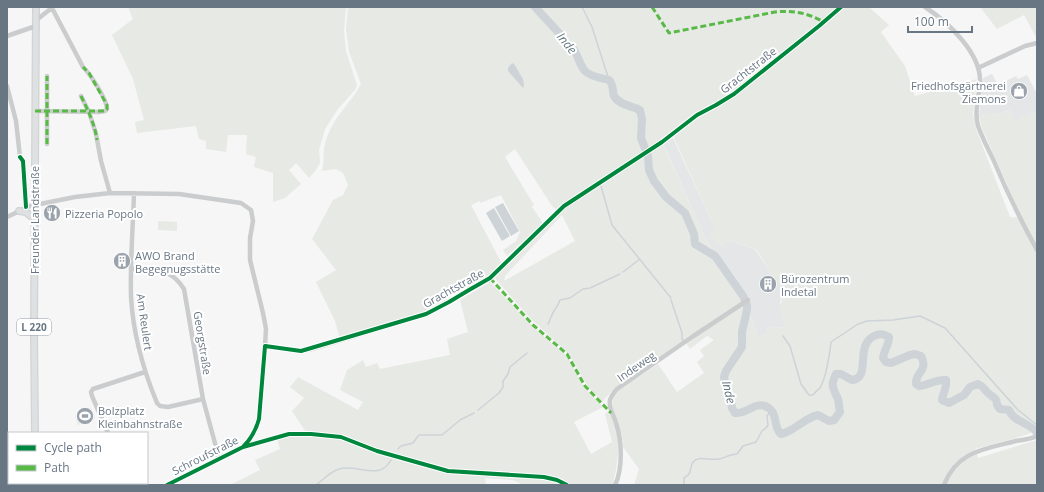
<svg xmlns="http://www.w3.org/2000/svg" width="1044" height="492" font-family="'Open Sans',sans-serif">
	<rect width="100%" height="100%" fill="#f6f6f6"/>
	<path fill="#e5e6e7" d="M992,74L998,85L1016,76L1018,79L1027,75L1037,94V111L1014,122L1009,110L997,114L979,116L983,78Z
		M672,136L715,228L729,241L755,249L780,287L784,294L780,302L785,327L768,328L767,333L758,337L751,317L750,302L719,257L714,253L704,236L663,143Z"/>
	<path fill="#e6e9e4" fill-rule="evenodd" d="M128,7H346L344,30L346,51L357,85L355,90L338,109L325,129L319,150L320,163L316,170L309,178L296,163L289,170L301,184L285,198L273,202V173L254,167L256,157L246,154L247,135H228L226,152L206,149V141L199,139L196,126L137,133L135,122L144,120L133,79L112,35L133,19Z
		M348,7H869L889,25L881,32L905,66L915,96L977,79L973,114L976,129L1010,217L1022,218L981,126L979,116L997,114L1010,110L1015,121L1037,111V431L1016,438L975,449L978,458L1037,440V485H634L639,469L623,447L622,435L612,408L613,397L620,389L658,364L677,392L704,373L697,362L704,356L700,350L714,340L707,336L690,349L686,343L669,352L610,393L602,402L587,385L569,354L530,318L494,277L559,212L552,206L515,149L505,157L534,205L532,207L543,223L507,256L503,250L516,241L520,232L501,195L480,203V201L471,205L501,262L488,276L468,289L465,284L448,295L451,300L425,313L340,339L335,321L316,282L336,270L312,239L333,200L343,195L348,185L343,173L336,169L322,171C325,159 322,149 327,137C335,115 351,103 361,84L349,52L346,29ZM673,136L715,228L710,235L712,240L722,247L729,241L756,249L784,294C778,308 781,313 785,327L768,328L767,333L758,337L751,317L750,302L719,257L714,253L704,236L663,144ZM617,172L567,206L565,203L601,179ZM562,215L575,241L504,281L505,276Z
		M980,7H1037V39L1024,15L997,29Z
		M158,221L177,222V231L158,230Z
		M490,282L537,331L567,356L584,387L603,407L574,422L591,454L612,442L605,414L607,412C610,415 613,418 615,422C622,434 617,473 612,485H524L513,480L485,478L486,485H230L260,470L255,460L280,449L277,439L292,435H317L320,432H306L292,411L304,398L290,387L298,377L358,410L363,402L340,390L347,370L363,360L366,367L377,363L380,369L450,355L447,339L468,332L460,300Z
		M91,408L95,418L78,425L75,416Z"/>
	<path fill="#cdd3d7" d="M512,63L514,64L523,79L524,85L523,88L508,71V68Z
		M503,203L519,231L511,236L495,207Z
		M494,208L510,236L502,241L486,213Z"/>
	<g fill="none" stroke-linecap="round" stroke-linejoin="round">
		<path stroke="#cdd3d7" stroke-width="1.5" d="M582,7L592,27L609,80
			M601,186L612,225L671,298
			M623,272L640,259
			M671,300L682,333V338L683,341
			M548,324C550,321 550,318 552,315C554,309 558,307 560,300L570,298L583,289L590,288L620,274
			M783,336L790,346L801,384L809,395H813C815,392 818,390 820,388C826,378 830,353 831,342L858,324L867,321L893,320L920,316L945,328L1018,410L1037,425
			M478,410L499,393L503,387V381L508,374L510,367L527,353
			M419,435H442L460,420L474,413
			M398,449L401,446L413,443L418,436
			M316,485C323,480 331,471 339,469C358,463 379,482 391,460
			M684,485V478C693,473 689,468 693,462C699,455 711,461 719,459C726,458 728,454 737,454L743,446L756,442L762,431L766,428L768,425L767,416L771,410"/>
		<path stroke="#cdd3d7" stroke-width="8" d="M535,7L560,34L564,43C578,47 577,62 585,71C591,77 601,78 609,80C614,85 612,90 614,96C619,105 632,106 640,110L642,119L641,138L648,156L649,170L654,181L666,197L685,213L694,234L695,244L715,256L743,296L747,305V310L742,332V347L726,371L724,377L727,395L731,402L732,408L735,413C747,415 757,398 770,409C778,416 773,427 781,434C795,431 804,418 818,415L829,421L834,420L840,412C839,408 839,403 838,399C833,388 830,386 836,374H841L852,380C872,378 854,346 874,336C880,333 884,334 889,337C889,345 884,350 883,358L886,362L891,363L910,355L915,354L921,356C929,371 915,372 916,384L919,386C929,385 936,379 946,380C947,390 943,391 942,400L949,403L964,395L970,387L978,384C984,387 983,388 988,393C993,398 997,397 997,405L1000,409L1009,410C1013,422 1031,423 1037,433"/>
		<defs>
			<path id="major" d="M19,211L26,212L35,220
				M35,433L34,332L36,7
				M34,483V485"/>
		</defs>
		<use href="#major" stroke="#d2d3d4" stroke-width="8"/>
		<path stroke="#cbcccd" stroke-width="4.5" d="M925,7C948,22 982,54 980,83C979,98 974,111 978,126C982,137 988,149 993,159C1006,190 1021,221 1037,250
			M36,18H39L53,7
			M7,36L36,26
			M978,68L1025,46L1037,43
			M7,86L16,121L20,157
			M81,96L89,112L96,134L101,161L110,193
			M35,111L99,112L105,111L107,109C107,99 90,74 83,67L52,8
			M662,142L697,115L716,105L734,94L819,26L841,7
			M47,144V76
			M134,193C133,227 130,262 131,297C133,333 143,369 157,403L160,406L168,407L203,399
			M7,217L30,206L75,197L110,193L179,194L241,203L251,210L253,221L250,238V260L263,313L266,329L265,346L259,419L253,434L243,447L167,485
			M132,269C154,269 171,268 184,289L203,399L219,458
			M265,346L301,351L312,349L426,314L449,302L469,290L490,278L559,210L636,159
			M108,433L92,396L91,392L93,389L145,372
			M7,474H9
			M132,483L133,485
			M615,485C623,469 622,440 616,423C614,414 608,410 610,400C611,395 614,393 617,389L692,337L748,300
			M944,485C957,451 985,449 1016,441C1023,440 1031,439 1037,436"/>
		<use href="#major" stroke="#dfe0e1" stroke-width="5.5"/>
		<path stroke="#58b947" stroke-width="3" stroke-dasharray="6 3" stroke-linecap="butt" d="M652,7L669,33L775,12C793,10 808,13 824,22
			M81,96C88,110 95,125 97,140
			M35,111H105L107,109V105L89,73L83,67
			M47,144V76
			M490,278L533,325L567,354L585,386L611,413"/>
		<defs>
			<path id="cycleway" d="M20,157L23,161L26,207
				M243,447L289,434H311L341,437L377,451L448,471L544,477L557,480L567,485
				M167,485L243,447C251,439 256,430 259,419L265,346L301,351L372,330L426,314L449,302L469,290L490,278L564,206L662,142L697,115L716,105L734,94L819,26L841,7"/>
		</defs>
		<use href="#cycleway" stroke="#fff" stroke-width="6"/>
		<use href="#cycleway" stroke="#00873e" stroke-width="4"/>
	</g>
	<defs>
		<symbol id="shop-disc" viewBox="-11 -11 22 22"><circle r="9.5" fill="#9aa3ac" stroke="#fff"/><path d="M-5-2.5h2.3a2.7 3.5 0 0 1 5.4 0H5L5.5 6h-11ZM-1.5-2.5h3a1.5 2.3 0 0 0-3 0Z" fill="#fff"/></symbol>
		<symbol id="restaurant-disc" viewBox="-11 -11 22 22"><circle r="9.5" fill="#9aa3ac" stroke="#fff"/><path d="M-5-6h1v4h1v-4h1v4h1v-4h1v5L-1.5 .5V6h-2V.5L-5-1ZM5-6V6H3V1.5H1.5Q1.5-4 5-6Z" fill="#fff"/></symbol>
		<symbol id="building-disc" viewBox="-11 -11 22 22"><circle r="9.5" fill="#9aa3ac" stroke="#fff"/><path d="M-4-6H4V6H1V3H-1V6H-4ZM-2.5-4.3h1.7v1.8h-1.7ZM.8-4.3h1.7v1.8H.8ZM-2.5-1h1.7V.8h-1.7ZM.8-1h1.7V.8H.8Z" fill="#fff"/></symbol>
		<symbol id="stadium-disc" viewBox="-11 -11 22 22"><circle r="9.5" fill="#9aa3ac" stroke="#fff"/><path d="M0-5a6.5 5 0 1 0 0 10a6.5 5 0 1 0 0-10ZM-3.5-1.8h7v3.6h-7Z" fill="#fff"/></symbol>
	</defs>
	<g fill-rule="evenodd">
		<use href="#shop-disc" x="1009" y="81" width="20" height="20"/>
		<use href="#restaurant-disc" x="42" y="203" width="20" height="20"/>
		<use href="#building-disc" x="112" y="251" width="20" height="20"/>
		<use href="#building-disc" x="758" y="274" width="20" height="20"/>
		<use href="#stadium-disc" x="75" y="406" width="20" height="20"/>
	</g>
	<g text-anchor="middle" dominant-baseline="central" stroke-width="4" stroke-linejoin="round" paint-order="stroke">
		<rect fill="#fff" stroke="#959fa9" stroke-width="1" x="17" y="319" width="34" height="16" rx="3"/>
		<g font-size="10" font-weight="bold" fill="#687684">
			<text x="34" y="327">L 220</text>
		</g>
		<g font-size="11" fill="#687684" stroke="#fff">
			<text transform="translate(748 70) rotate(-38)">Grachtstraße</text>
			<text transform="translate(34 220) rotate(-90)">Freunder Landstraße</text>
			<text transform="translate(453 288) rotate(-29)">Grachtstraße</text>
			<text transform="translate(145 322) rotate(82)">Am Reulert</text>
			<text transform="translate(203 343) rotate(81)">Georgstraße</text>
			<text transform="translate(636 366) rotate(-35)">Indeweg</text>
			<text transform="translate(205 455) rotate(-27)">Schroufstraße</text>
		</g>
		<g font-size="11" fill="#687684" stroke="#fff" text-anchor="start">
			<text x="1006" y="85" text-anchor="end">Friedhofsgärtnerei<tspan x="1006" dy="13">Ziemons</tspan></text>
			<text x="65" y="213">Pizzeria Popolo</text>
			<text x="135" y="255">AWO Brand<tspan x="135" dy="13">Begegnugsstätte</tspan></text>
			<text x="781" y="278">Bürozentrum<tspan x="781" dy="13">Indetal</tspan></text>
			<text x="98" y="410">Bolzplatz<tspan x="98" dy="13">Kleinbahnstraße</tspan></text>
		</g>
		<g font-size="12" font-style="italic" fill="#637780" stroke="#fff">
			<text transform="translate(567 43) rotate(51)">Inde</text>
			<text transform="translate(729 392) rotate(76)">Inde</text>
		</g>
	</g>
	<rect width="1044" height="492" fill="none" stroke="#687684" stroke-width="16"/>
	<rect x="8" y="432" width="140" height="52" fill="#ffffff" stroke="#c3c8ce"/>
	<rect x="16" y="445" width="20" height="6" fill="#00873e" stroke="#c3c8ce"/>
	<text x="44" y="452" font-size="12" fill="#687684">Cycle path</text>
	<rect x="16" y="465" width="20" height="6" fill="#58b947" stroke="#c3c8ce"/>
	<text x="44" y="472" font-size="12" fill="#687684">Path</text>
	<path d="M908 26v6h64v-6" fill="none" stroke="#687684" stroke-width="2"/>
	<text x="914" y="26" font-size="12" fill="#687684" stroke="#ffffff" stroke-width="3" paint-order="stroke">100 m</text>
</svg>
